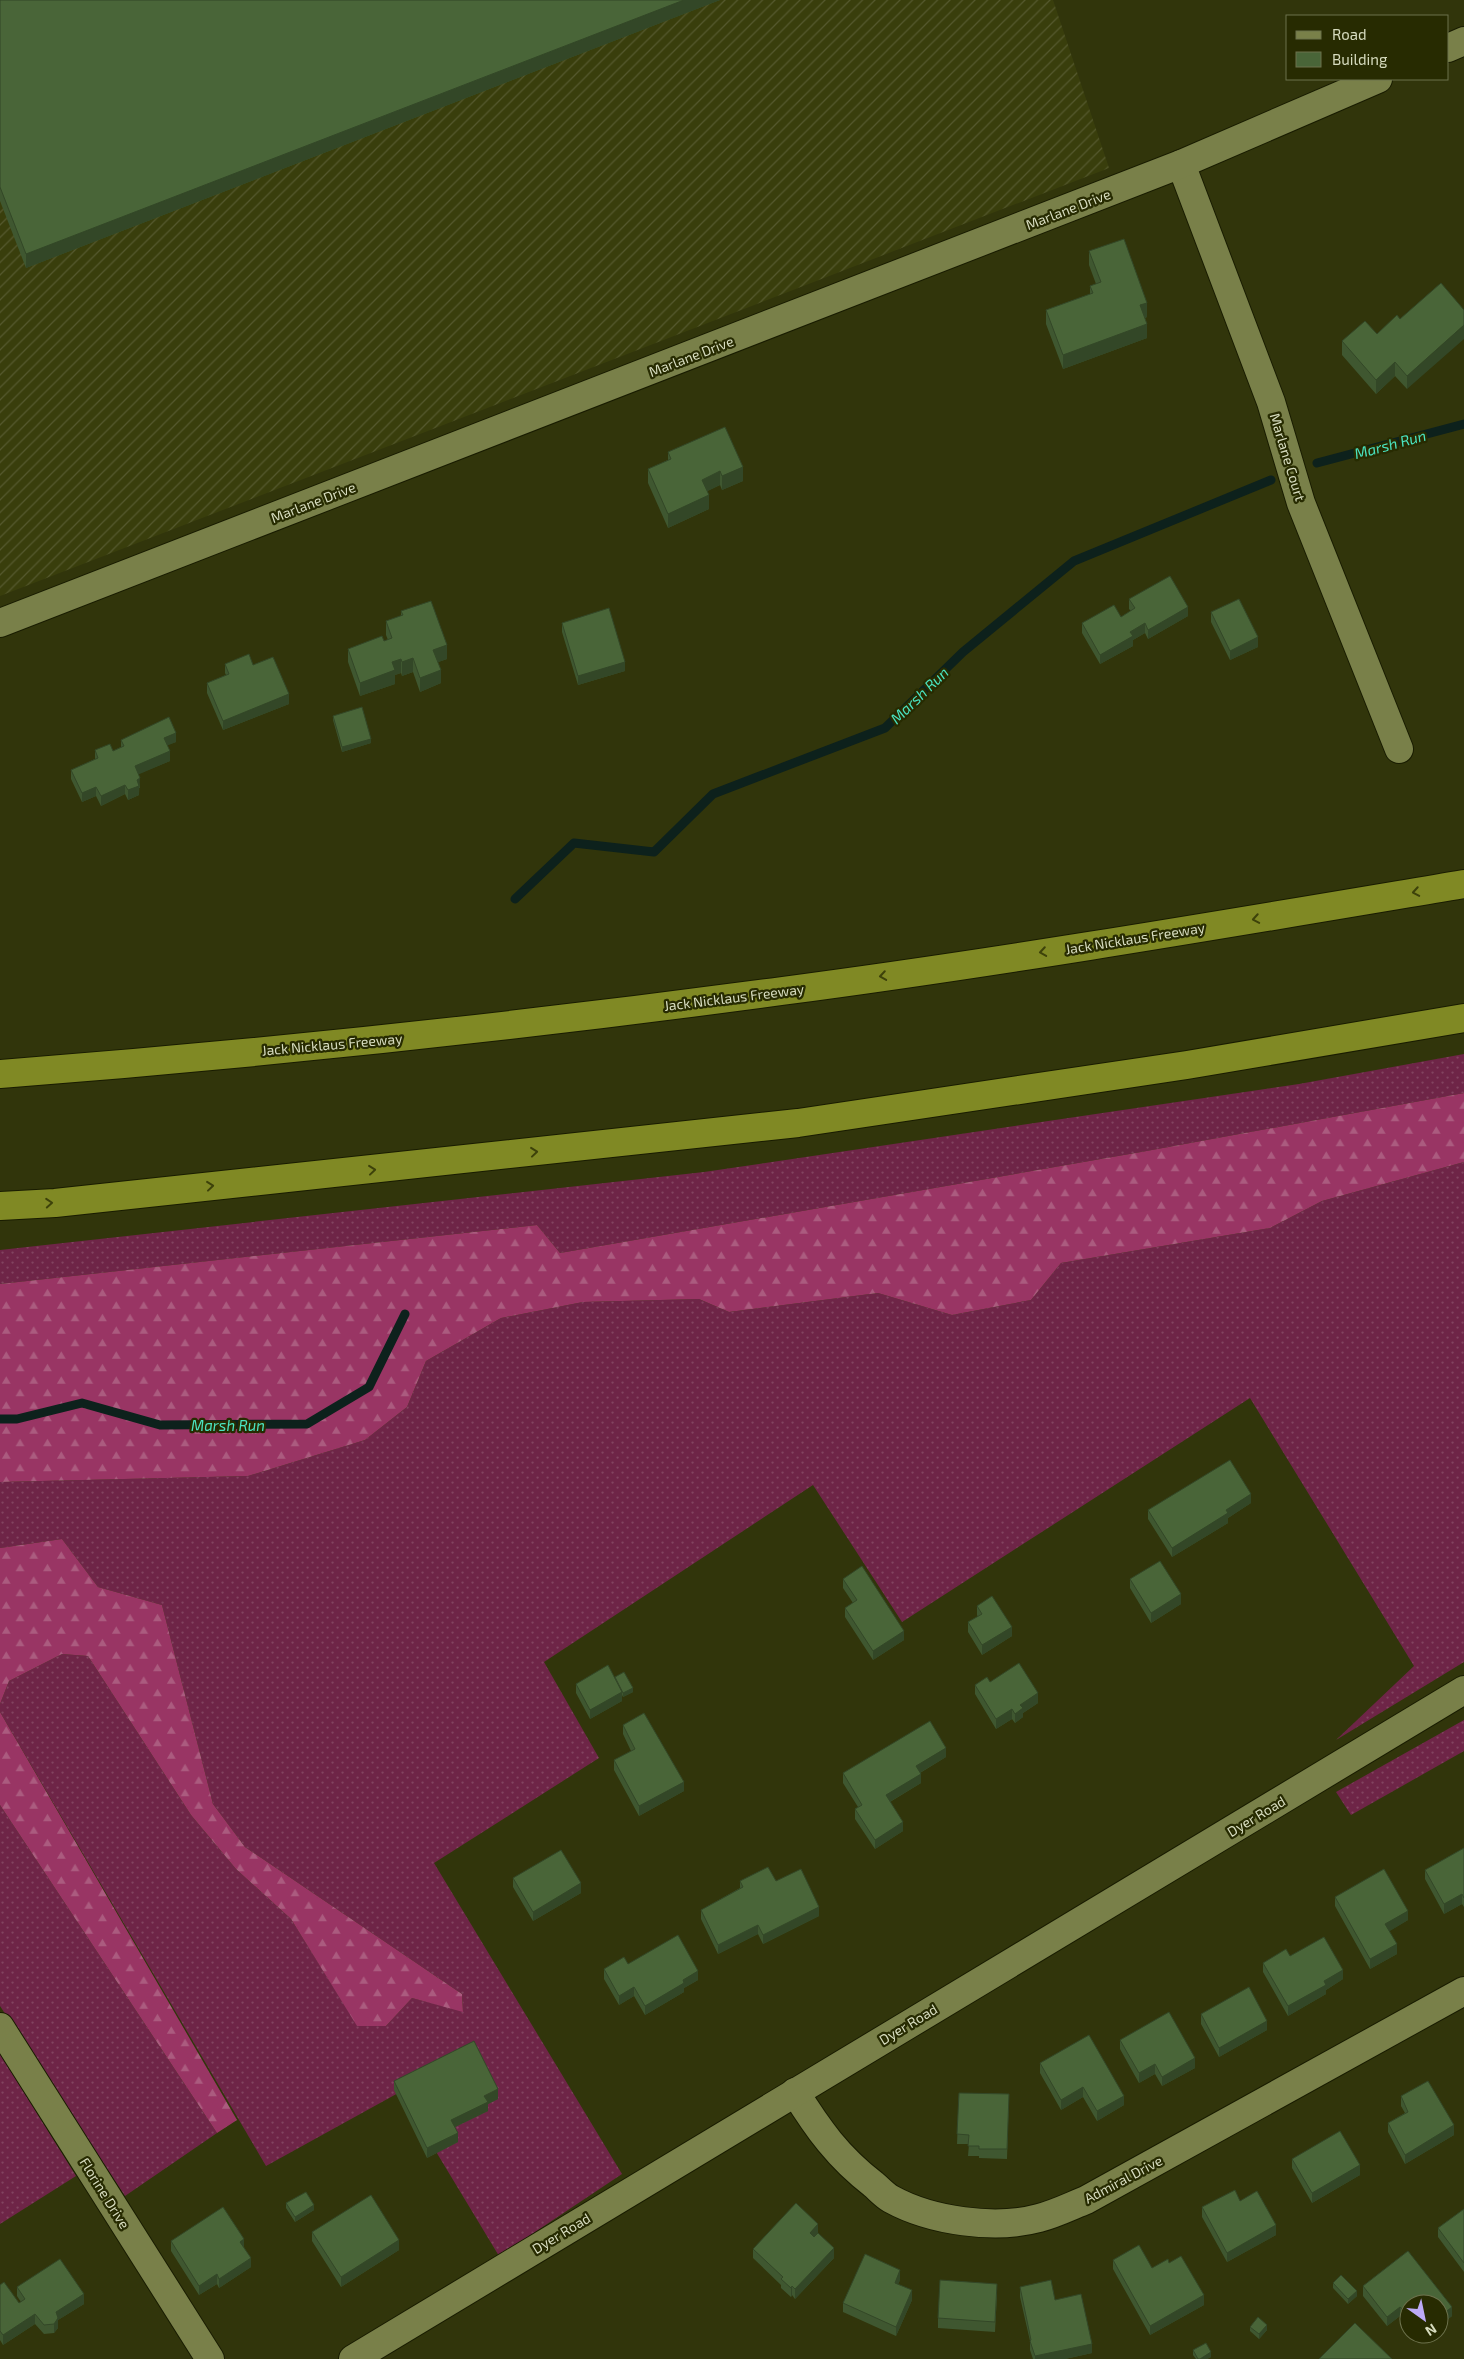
<svg xmlns="http://www.w3.org/2000/svg" width="1464" height="2359" font-family="'Exo 2',sans-serif">
	<defs>
		<pattern id="industrial-furrows" width="10" height="10" patternUnits="userSpaceOnUse" patternTransform="scale(1.25)"><rect width="10" height="10" fill="#393e0c"/><path d="M-1 1l2-2M0 10L10 0M9 11l2-2" fill="none" stroke="#55592e"/></pattern>
		<pattern id="grass-dots" width="8" height="8" patternUnits="userSpaceOnUse" patternTransform="scale(1.25)"><rect width="8" height="8" fill="#6e2547"/><path d="M2 2h.1M6 6h.1" fill="none" stroke="#824460" stroke-width="1.8" stroke-linecap="round"/></pattern>
		<pattern id="forest-firs" width="22" height="20" patternUnits="userSpaceOnUse" patternTransform="scale(1.25)"><rect width="22" height="20" fill="#993564"/><path d="M5 1l3.5 6h-7zM16 11l3.5 6h-7z" fill="#ab5b7f"/></pattern>
	</defs>
	<rect width="100%" height="100%" fill="#31350b"/>
	<path fill="url(#industrial-furrows)" d="M0,0H1053L1109,168L0,596Z"/>
	<path fill="url(#grass-dots)" d="M1464,1054V1093L1141,1152L560,1253L537,1225L0,1284V1250L704,1172L1299,1084Z
		M1464,1162V1662L1336,1740L1414,1666L1250,1398L902,1622L813,1485L544,1662L599,1758L434,1863L622,2174L499,2256L400,2092L266,2166L0,1712V1704L9,1681L62,1654L88,1656L191,1815L236,1869L291,1919L357,2025L386,2026L412,1998L463,2011L462,1994L245,1847L213,1804L162,1605L98,1587L62,1539L0,1548V1482L248,1476L365,1440L407,1407L426,1361L501,1318L583,1302L699,1299L729,1312L878,1293L952,1315L1031,1300L1061,1263L1270,1228L1322,1201Z
		M1464,1720V1751L1351,1815L1336,1792Z
		M0,1805L217,2133L125,2196L0,2006Z
		M0,2054L76,2176L0,2224Z"/>
	<path fill="url(#forest-firs)" d="M1464,1093V1162L1322,1201L1270,1228L1061,1263L1031,1300L952,1315L878,1293L729,1312L699,1299L583,1302L501,1318L426,1361L407,1407L365,1440L248,1476L0,1482V1284L537,1225L560,1253L1141,1152Z
		M62,1539L98,1587L162,1605L213,1804L245,1847L462,1994L463,2012L412,1998L386,2026H357L291,1919L236,1869L191,1815L88,1656L62,1654L9,1681L0,1704V1548Z
		M0,1712L237,2120L217,2133L0,1805Z"/>
	<g fill="none" stroke-linecap="round" stroke-linejoin="round">
		<path stroke="#0d211c" stroke-width="9" d="M1317,463L1464,424
			M515,899L574,843L654,852L713,794L885,728L963,652L1074,561L1271,480
			M0,1419H17L82,1403L160,1425L307,1424L369,1387L405,1314"/>
		<defs>
			<path id="street" d="M1181,164L1271,402L1301,503L1399,749
				M0,2027L210,2359
				M795,2092C818,2129 838,2157 873,2184C879,2189 884,2195 891,2199C931,2221 995,2230 1039,2218C1055,2214 1071,2206 1086,2200L1464,1991"/>
			<path id="secondary" d="M1448,48L1464,41
				M0,623L1181,164L1378,79
				M353,2359C723,2135 1094,1914 1464,1690"/>
			<path id="highway" d="M0,1074C261,1054 522,1026 782,991C1010,961 1237,922 1464,884
				M0,1206L55,1203L798,1123L1187,1065L1464,1018"/>
		</defs>
		<use href="#street" stroke="#191c01" stroke-width="30"/>
		<use href="#secondary" stroke="#191c01" stroke-width="30"/>
		<use href="#highway" stroke="#191c01" stroke-width="30"/>
		<use href="#street" stroke="#798049" stroke-width="28"/>
		<use href="#secondary" stroke="#798049" stroke-width="28"/>
		<use href="#highway" stroke="#808924" stroke-width="28"/>
	</g>
	<path fill="#3f5730" d="M0,0H720L26,268L0,201Z
		M1089,251L1147,317L1145,318L1147,338L1063,369L1046,324V310L1090,294V286L1096,284L1089,265Z
		M1441,283L1407,389L1395,376L1376,394L1342,355V341L1377,334L1400,319Z
		M668,452L743,481L722,490L720,485L707,491L709,509L668,528L648,483V469L668,460Z
		M1129,599L1188,616L1148,639L1145,633L1133,640V646L1100,664L1082,633V623L1121,617L1131,611L1129,609Z
		M401,611L447,659L438,662L441,683L420,692L413,672L402,676L401,673L395,675V684L360,696L348,662V649L388,640L386,635V621L401,616Z
		M1211,612L1258,647L1230,660L1211,622Z
		M562,623L625,671L578,685L562,632Z
		M225,664L253,665L289,704L223,730L207,693V683L226,675L225,673Z
		M333,716L371,743L342,752L333,720Z
		M121,740L176,742L167,745L170,761L138,774L140,788H139V795L128,800L125,794L101,806L96,796L82,802L71,779V770L95,759V750L113,751L121,747Z
		M1251,1503L1228,1518V1523L1172,1557L1148,1519V1510Z
		M843,1579L904,1640L873,1660L845,1617V1608L853,1603L843,1588Z
		M1130,1579L1181,1604L1151,1623L1130,1588Z
		M977,1606L1012,1636L982,1655L968,1632V1622L978,1617L977,1615Z
		M615,1677L633,1692L623,1697L622,1695V1701L590,1719L576,1693V1684L615,1679Z
		M990,1682L1038,1703L1023,1713V1717L1015,1723L1012,1719L996,1729L975,1694V1685Z
		M623,1725L684,1791L639,1816L614,1770V1760L631,1751L623,1734Z
		M946,1757L920,1773L921,1783L890,1802L903,1831L875,1849L855,1819V1809L858,1807L843,1783V1773Z
		M1464,1848V1907L1462,1904L1444,1914L1425,1879V1870Z
		M513,1878L581,1893L533,1921L513,1887Z
		M740,1881L819,1916L763,1944L758,1934L718,1954L701,1919V1910L740,1888Z
		M1335,1897L1408,1920L1389,1931L1397,1954L1370,1969L1335,1906Z
		M1290,1956L1343,1979L1326,1990V1994L1288,2016L1263,1972V1963Z
		M628,1964L698,1980L684,1988V1992L645,2015L634,1996L619,2005L604,1979V1969Z
		M1201,2014L1267,2030L1219,2057L1201,2024Z
		M1120,2040L1195,2068L1162,2086L1155,2074L1139,2083L1120,2049Z
		M1040,2063L1124,2105L1097,2121L1083,2097L1061,2110L1040,2073Z
		M394,2081L498,2099L488,2104V2111L455,2127L458,2142L427,2158L394,2090Z
		M959,2093L1009,2094L1007,2159L979,2158V2156H968L969,2144H957Z
		M1401,2096L1454,2135L1405,2164L1388,2132V2123L1405,2113L1401,2106Z
		M1292,2159L1360,2175L1312,2203L1292,2168Z
		M1240,2201L1276,2235L1227,2262L1202,2217V2207Z
		M286,2203L314,2210L295,2222L286,2208Z
		M1464,2209V2272L1438,2237V2228Z
		M312,2232L399,2250L341,2287L312,2241Z
		M818,2233L834,2258L795,2299L792,2295L791,2297L781,2288V2285L753,2258V2249Z
		M171,2241L244,2247L251,2267L219,2288L217,2284L199,2295L171,2251Z
		M1408,2251L1452,2307V2316L1439,2326V2304H1409V2319L1406,2321L1400,2316L1387,2326L1363,2296V2286Z
		M1113,2260L1152,2268L1169,2263L1204,2305L1150,2335L1113,2269Z
		M900,2280L898,2284L912,2300L896,2336L843,2312V2303Z
		M1333,2283L1357,2296L1348,2304L1333,2288Z
		M0,2285L19,2303L21,2302L17,2296V2287L84,2304L58,2320V2328L54,2333L44,2334L35,2324L3,2345L0,2340Z
		M1020,2287L1055,2300L1092,2353L1065,2359H1033L1030,2350V2341L1020,2297Z
		M997,2294L995,2332L938,2328V2318Z
		M1250,2327L1267,2330L1259,2339L1250,2331Z
		M1193,2350L1211,2357L1207,2359H1196L1193,2355Z"/>
	<path fill="#334727" d="M684,0H720L26,268V254Z
		M1147,303V317L1140,319V305Z
		M1147,324V338L1063,369V355Z
		M1464,325V339L1407,389V376Z
		M1395,362V376L1376,394V380Z
		M743,467V481L722,490V476Z
		M720,471V485L702,494V480Z
		M709,495V509L668,528V514Z
		M1188,607V616L1148,639V630Z
		M1145,623V633L1133,640V646L1100,664V655L1130,632Z
		M1258,637V647L1230,660V651Z
		M447,645V659L433,664V650Z
		M413,658V672L402,676V662Z
		M401,659V673L395,675V684L360,696V683L392,662Z
		M625,662V671L578,685V676Z
		M441,670V683L420,692V678Z
		M289,694V704L223,730V721Z
		M176,733V742L164,747V738Z
		M371,739V743L342,752V747Z
		M170,751V761L135,776V766Z
		M140,778L139,795L128,800V790L137,780Z
		M125,785V794L101,806V796Z
		M96,787V796L82,802V793Z
		M1251,1494V1503L1228,1518V1523L1172,1557V1548L1226,1510Z
		M1181,1594V1604L1151,1623V1613Z
		M1012,1627V1636L982,1655V1645Z
		M904,1631V1640L873,1660V1651Z
		M633,1688V1692L623,1697V1693Z
		M622,1692V1701L590,1719V1710Z
		M1038,1693V1703L1023,1713V1717L1015,1723V1714L1020,1705Z
		M1012,1709V1719L996,1729V1719Z
		M946,1748V1757L916,1775V1766Z
		M921,1774V1783L886,1804V1795Z
		M684,1782V1791L639,1816V1806Z
		M903,1822V1831L875,1849V1840Z
		M581,1883V1893L533,1921V1912Z
		M1462,1894V1904L1444,1914V1904Z
		M819,1907V1916L763,1944V1935Z
		M1408,1911V1920L1385,1934V1924Z
		M758,1925V1934L718,1954V1945Z
		M1397,1944V1954L1370,1969V1959Z
		M1343,1970V1979L1326,1990V1994L1288,2016V2006L1324,1981Z
		M698,1971V1980L684,1988V1992L645,2015V2006L683,1980Z
		M634,1987V1996L619,2005V1996Z
		M1267,2021V2030L1219,2057V2048Z
		M1195,2058V2068L1162,2086V2077Z
		M1155,2064V2074L1139,2083V2073Z
		M1083,2087V2097L1061,2110V2100Z
		M498,2089V2099L488,2104V2111L451,2129V2120L484,2096Z
		M1124,2096V2105L1097,2121V2111Z
		M1454,2125V2135L1405,2164V2155Z
		M458,2133V2142L427,2158V2148Z
		M1360,2165V2175L1312,2203V2193Z
		M314,2205V2210L295,2222V2217Z
		M818,2224V2233L810,2243V2233Z
		M1276,2225V2235L1227,2262V2253Z
		M244,2239V2248L240,2242Z
		M399,2240V2250L341,2287V2277Z
		M834,2248V2258L795,2299V2289Z
		M251,2258V2267L219,2288V2279Z
		M900,2270V2280L895,2292V2283Z
		M217,2274V2284L199,2295V2286Z
		M792,2286V2295L791,2297V2288Z
		M912,2290V2300L896,2336V2327Z
		M1357,2291V2296L1348,2304V2299Z
		M84,2294V2304L58,2320V2328L54,2333V2324L56,2312Z
		M1204,2295V2305L1150,2335V2326Z
		M1400,2307V2316L1387,2326V2317Z
		M1452,2307V2316L1439,2326V2317Z
		M1409,2309V2319L1406,2321V2312Z
		M35,2314V2324L3,2345V2335Z
		M1267,2325V2330L1259,2339V2334Z
		M1092,2344V2353L1065,2359H1035V2356Z
		M1211,2352V2357L1207,2359H1200Z"/>
	<path fill="#496538" stroke="#334727" d="M0,0H684L26,254L0,187Z
		M1124,239L1147,303L1140,305L1147,324L1063,355L1046,310L1093,293L1090,286L1101,282L1089,251Z
		M1441,283L1464,310V325L1407,376L1395,362L1376,380L1342,341L1365,321L1377,334L1397,315L1400,319Z
		M725,427L743,467L722,476L720,471L702,480L709,495L668,514L648,469L671,459L668,452Z
		M1170,576L1188,607L1148,630L1145,623L1130,632L1133,636L1100,655L1082,623L1114,605L1121,617L1135,608L1129,599Z
		M1239,599L1258,637L1230,651L1211,612Z
		M431,601L447,645L433,650L441,670L420,678L413,658L402,662L401,659L392,662L395,670L360,683L348,649L382,636L384,641L392,638L386,621L403,615L401,611Z
		M609,608L625,662L578,676L562,623Z
		M249,654L253,665L273,657L289,694L223,721L207,683L229,674L225,664Z
		M362,707L371,739L342,747L333,716Z
		M169,717L176,733L164,738L170,751L135,766L140,778L137,780L139,786L128,790L125,785L101,796L96,787L82,793L71,770L98,758L95,750L110,744L113,751L124,746L121,740Z
		M1230,1460L1251,1494L1226,1510L1228,1513L1172,1548L1148,1510Z
		M1160,1561L1181,1594L1151,1613L1130,1579Z
		M862,1566L904,1631L873,1651L845,1608L857,1600L843,1579Z
		M992,1596L1012,1627L982,1645L968,1622L982,1614L977,1606Z
		M1019,1663L1038,1693L1020,1705L1023,1708L1015,1714L1012,1709L996,1719L975,1685L987,1677L990,1682Z
		M608,1665L622,1692L590,1710L576,1684Z
		M624,1672L633,1688L623,1693L615,1677Z
		M644,1713L684,1782L639,1806L614,1760L635,1749L623,1725Z
		M930,1721L946,1748L916,1766L921,1774L886,1795L903,1822L875,1840L855,1809L862,1805L843,1773Z
		M1464,1848V1898L1462,1894L1444,1904L1425,1870Z
		M561,1850L581,1883L533,1912L513,1878Z
		M768,1867L776,1881L801,1869L819,1907L763,1935L758,1925L718,1945L701,1910L743,1887L740,1881Z
		M1384,1869L1408,1911L1385,1924L1397,1944L1370,1959L1335,1897Z
		M678,1935L698,1971L683,1980L684,1983L645,2006L634,1987L619,1996L604,1969L624,1957L628,1964Z
		M1324,1937L1343,1970L1324,1981L1326,1985L1288,2006L1263,1963L1286,1949L1290,1956Z
		M1249,1987L1267,2021L1219,2048L1201,2014Z
		M1169,2012L1195,2058L1162,2077L1155,2064L1139,2073L1120,2040Z
		M1089,2035L1124,2096L1097,2111L1083,2087L1061,2100L1040,2063Z
		M474,2041L498,2089L484,2096L488,2102L451,2120L458,2133L427,2148L394,2081Z
		M1428,2081L1454,2125L1405,2155L1388,2123L1408,2112L1401,2096Z
		M959,2093L1009,2094L1007,2149H979V2146H968L969,2135L957,2134Z
		M1340,2131L1360,2165L1312,2193L1292,2159Z
		M1235,2190L1240,2201L1257,2191L1276,2225L1227,2253L1202,2207Z
		M306,2192L314,2205L295,2217L286,2203Z
		M371,2195L399,2240L341,2277L312,2232Z
		M796,2203L818,2224L810,2233L814,2237L818,2233L834,2248L795,2289L792,2286L791,2288L781,2279L783,2277L753,2249Z
		M223,2207L244,2239L240,2242L251,2258L219,2279L217,2274L199,2286L171,2241Z
		M1464,2209V2263L1438,2228Z
		M1139,2245L1152,2268L1168,2259L1169,2263L1181,2256L1204,2295L1150,2326L1113,2260Z
		M1408,2251L1452,2307L1439,2317V2304H1409V2309L1406,2312L1400,2307L1387,2317L1363,2286Z
		M865,2254L900,2270L895,2283L912,2290L896,2327L843,2303Z
		M60,2259L84,2294L56,2312L58,2318L54,2324L44,2325L35,2314L3,2335L0,2331V2285L4,2282L19,2303L25,2299L17,2287Z
		M1341,2275L1357,2291L1348,2299L1333,2283Z
		M940,2280L997,2284L995,2322L938,2318Z
		M1051,2280L1055,2300L1081,2294L1092,2344L1035,2356L1030,2341L1031,2340L1020,2287Z
		M1258,2317L1267,2325L1259,2334L1250,2327Z
		M1355,2323L1392,2359H1319Z
		M1206,2343L1211,2352L1200,2359H1198L1193,2350Z"/>
	<defs><path id="oneway-chevron" d="M-2-3.5L2.5 0L-2 3.5" fill="none" stroke-width="1.6" stroke-linecap="round" stroke-linejoin="round" transform="scale(1.25)"/></defs>
	<g stroke="#3d420a">
		<use href="#oneway-chevron" transform="translate(1416 892) rotate(170)"/>
		<use href="#oneway-chevron" transform="translate(1256 919) rotate(170)"/>
		<use href="#oneway-chevron" transform="translate(1043 952) rotate(171)"/>
		<use href="#oneway-chevron" transform="translate(883 976) rotate(171)"/>
		<use href="#oneway-chevron" transform="translate(534 1152) rotate(-6)"/>
		<use href="#oneway-chevron" transform="translate(372 1170) rotate(-6)"/>
		<use href="#oneway-chevron" transform="translate(210 1186) rotate(-6)"/>
		<use href="#oneway-chevron" transform="translate(49 1203) rotate(-4)"/>
	</g>
	<g text-anchor="middle" dominant-baseline="central" stroke-width="4.5" stroke-linejoin="round" paint-order="stroke">
		<g font-size="14" fill="#d7dcbf" stroke="#272b01">
			<text transform="translate(1068 209) rotate(-21)">Marlane Drive</text>
			<text transform="translate(691 356) rotate(-21)">Marlane Drive</text>
			<text transform="translate(1288 457) rotate(73)">Marlane Court</text>
			<text transform="translate(313 502) rotate(-21)">Marlane Drive</text>
			<text transform="translate(1135 938) rotate(-9)">Jack Nicklaus Freeway</text>
			<text transform="translate(734 997) rotate(-7)">Jack Nicklaus Freeway</text>
			<text transform="translate(332 1044) rotate(-5)">Jack Nicklaus Freeway</text>
			<text transform="translate(1256 1816) rotate(-31)">Dyer Road</text>
			<text transform="translate(908 2024) rotate(-31)">Dyer Road</text>
			<text transform="translate(1123 2179) rotate(-28)">Admiral Drive</text>
			<text transform="translate(105 2193) rotate(58)">Florine Drive</text>
			<text transform="translate(561 2233) rotate(-31)">Dyer Road</text>
		</g>
		<g font-size="15" font-style="italic" fill="#4ae4c1" stroke="#272b01">
			<text transform="translate(1390 444) rotate(-15)">Marsh Run</text>
			<text transform="translate(919 695) rotate(-44)">Marsh Run</text>
			<text x="228" y="1425">Marsh Run</text>
		</g>
	</g>
	<rect x="1286" y="15" width="162" height="65" fill="#272b01" stroke="#6d724d"/>
	<rect x="1296" y="31" width="25" height="8" fill="#798049" stroke="#6d724d"/>
	<text x="1332" y="40" font-size="15" fill="#d7dcbf">Road</text>
	<rect x="1296" y="52" width="25" height="15" fill="#496538" stroke="#6d724d"/>
	<text x="1332" y="65" font-size="15" fill="#d7dcbf">Building</text>
	<g transform="translate(1424 2319) rotate(147)"><circle r="24" fill="#272b01" stroke="#6d724d"/>
	<path d="M0-4L9 19L0 12L-9 19Z" fill="#bcaaf6"/>
	<text y="-8" font-size="14" font-weight="bold" text-anchor="middle" fill="#d7dcbf">N</text>
	</g>
</svg>
